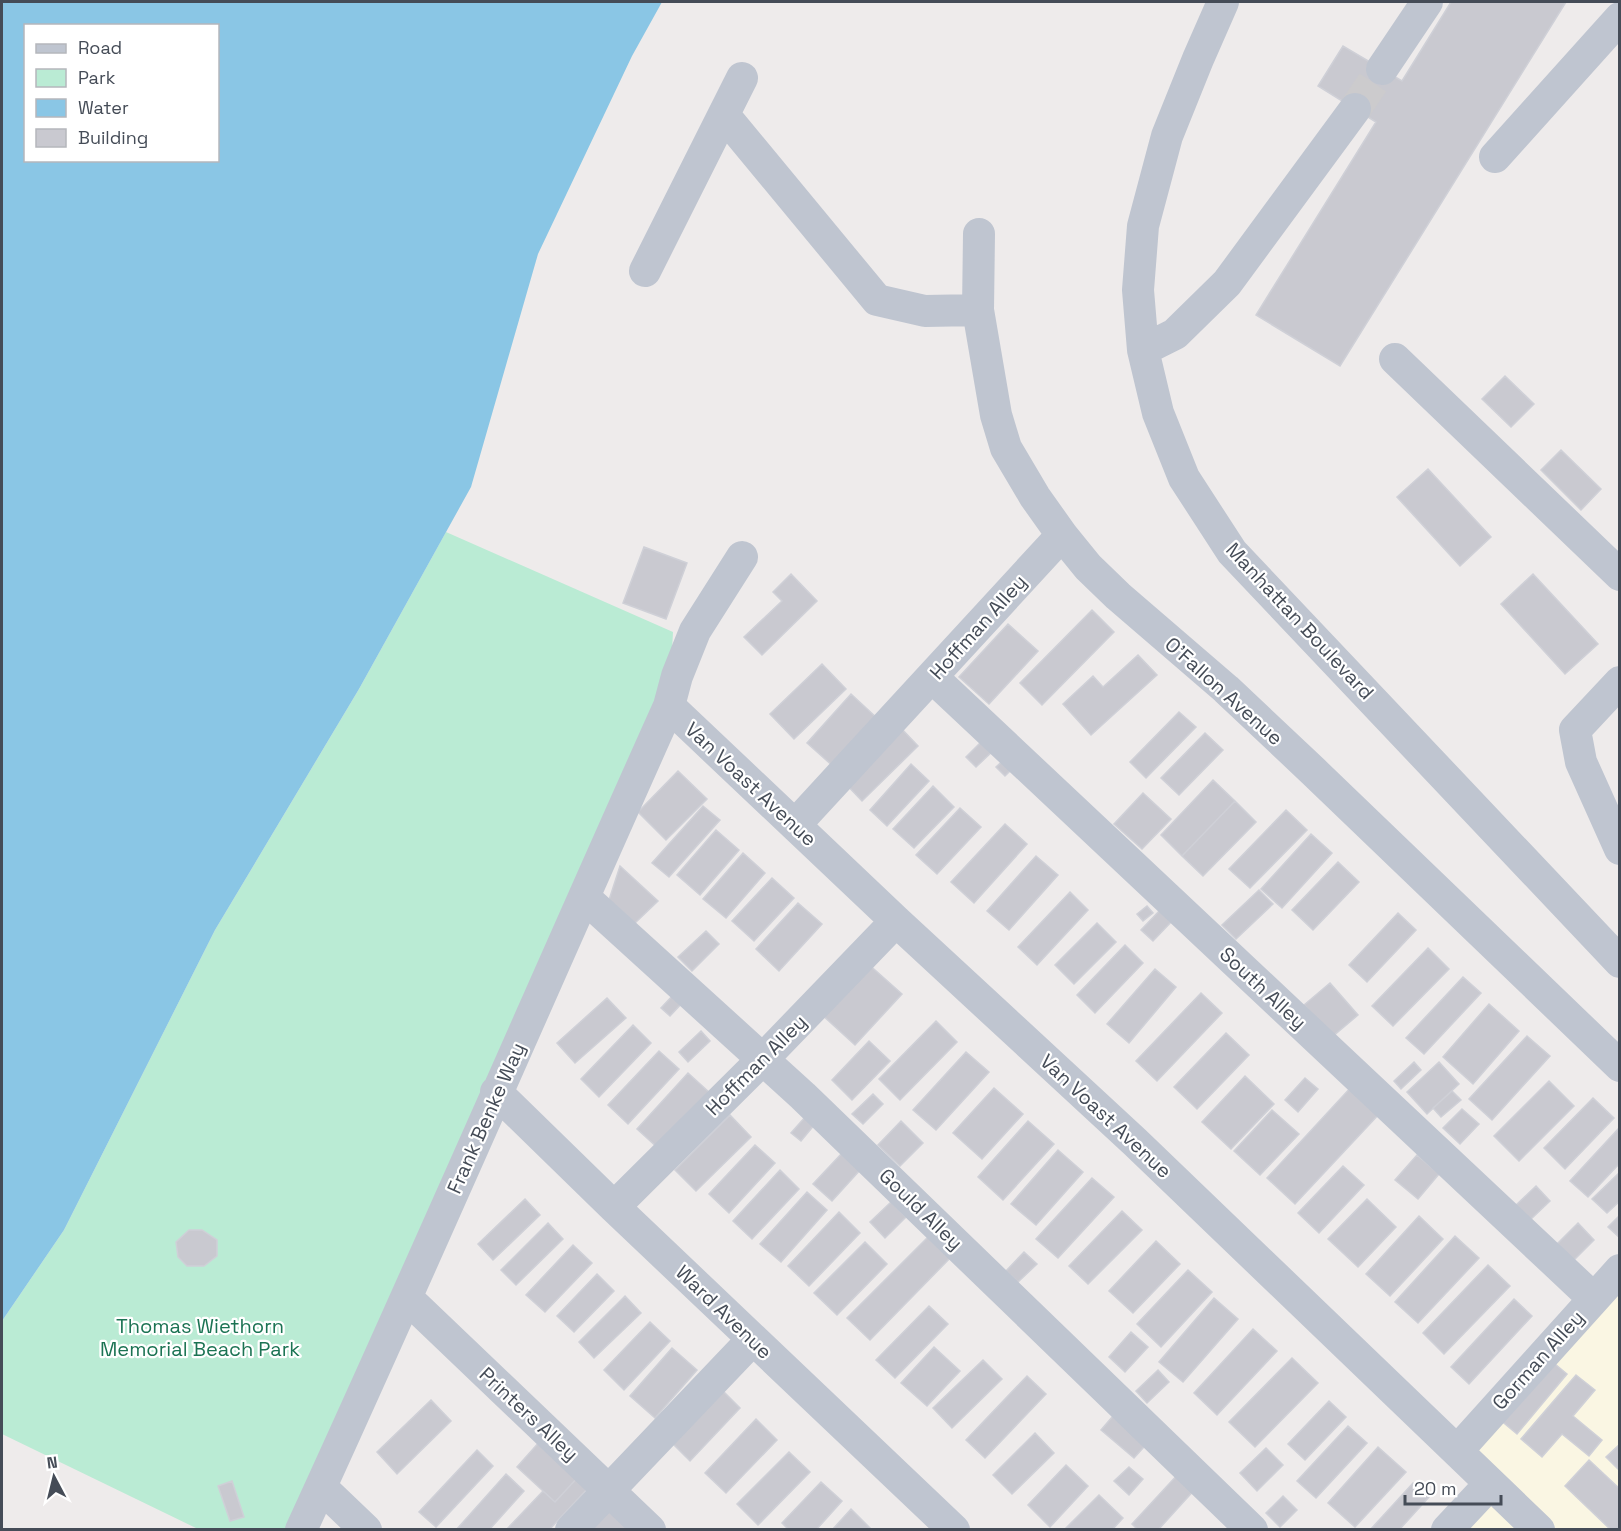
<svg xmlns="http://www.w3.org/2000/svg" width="1621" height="1531" font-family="'Space Grotesk',sans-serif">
	<rect width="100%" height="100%" fill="#eeebeb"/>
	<path fill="#faf6e3" d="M1619,1270V1529L1447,1530L1490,1484L1458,1450Z"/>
	<path fill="#baebd4" d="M446,532L673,632L669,706L301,1529H198L2,1434V1321L64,1230L215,930L359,689Z"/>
	<path fill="#8ac6e5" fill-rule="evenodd" d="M2,2H662L632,56L538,254L471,487L359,689L215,930L64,1230L2,1321ZM26,26H218V160H26Z"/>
	<path fill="#c9c9d0" stroke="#cfd0d7" stroke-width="1.5" d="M1451,2H1566L1340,366L1256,315L1376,122L1318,86L1343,46L1402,81Z
		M1505,376L1534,404L1511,427L1482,399Z
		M1561,450L1601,489L1581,510L1541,470Z
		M1428,469L1491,537L1460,566L1397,497Z
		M644,547L687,563L666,619L623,603Z
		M791,574L817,601L762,655L744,637L782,601L773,592Z
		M1533,574L1598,644L1565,674L1501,604Z
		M1092,610L1114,632L1042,705L1020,683Z
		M1008,624L1038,651L989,704L959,677Z
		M1138,655L1157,675L1091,735L1063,704L1093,676L1103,687Z
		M822,664L846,689L794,739L770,714Z
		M851,694L878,719L834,767L807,743Z
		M1179,712L1196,727L1146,778L1130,762Z
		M899,726L918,746L862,801L843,781Z
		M1205,733L1223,750L1179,795L1161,778Z
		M985,738L995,749L976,767L966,757Z
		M1008,756L1016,765L1005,776L996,767Z
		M911,764L929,781L887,826L870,810Z
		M678,771L707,799L666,840L638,812Z
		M1213,780L1235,801L1182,856L1161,835Z
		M933,786L954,807L914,848L893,829Z
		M1143,793L1171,819L1142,849L1114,824Z
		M1235,801L1256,822L1203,876L1182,856Z
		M703,806L720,820L669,877L652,863Z
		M960,808L981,827L937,874L916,855Z
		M1286,810L1307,830L1250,888L1229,869Z
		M1005,824L1027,844L974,903L951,882Z
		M716,830L739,850L700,895L677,875Z
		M1311,834L1332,853L1282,908L1261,889Z
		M743,853L765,873L726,918L703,899Z
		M1036,856L1058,875L1009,930L987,911Z
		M1338,862L1359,882L1313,930L1292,910Z
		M620,866L658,901L635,923L609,900Z
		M772,878L794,898L754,941L732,921Z
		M1259,890L1273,904L1236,939L1222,925Z
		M1070,892L1088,910L1037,965L1018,947Z
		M798,903L822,924L779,971L756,949Z
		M1147,906L1153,913L1143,921L1137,914Z
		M1162,908L1174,919L1153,941L1141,930Z
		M1398,913L1416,930L1367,982L1349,965Z
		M1097,923L1116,942L1074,984L1055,965Z
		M706,931L719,944L692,971L678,957Z
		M1125,945L1143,963L1095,1013L1077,995Z
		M1428,948L1449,969L1393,1026L1372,1006Z
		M866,962L902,994L855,1045L820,1013Z
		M1155,969L1176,987L1129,1043L1107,1024Z
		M1463,977L1481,993L1424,1054L1406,1038Z
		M1330,983L1358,1015L1332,1037L1304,1005Z
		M675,993L684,1001L670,1016L661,1008Z
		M1201,993L1222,1013L1157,1081L1136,1061Z
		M607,998L626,1018L575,1063L557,1043Z
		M1489,1004L1519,1031L1473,1084L1443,1057Z
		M936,1021L957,1042L900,1100L879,1079Z
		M633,1025L651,1043L599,1097L581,1079Z
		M701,1031L710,1041L688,1062L679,1052Z
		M1226,1033L1249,1055L1197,1109L1174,1087Z
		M1527,1036L1550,1056L1492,1120L1469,1099Z
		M869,1041L890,1061L852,1100L832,1080Z
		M659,1051L679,1069L628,1124L608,1105Z
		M966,1052L989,1072L936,1130L913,1110Z
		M1414,1062L1421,1070L1401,1089L1394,1081Z
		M1439,1062L1459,1084L1427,1114L1407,1092Z
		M688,1073L710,1093L659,1149L637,1129Z
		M1245,1076L1274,1104L1231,1149L1202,1122Z
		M1305,1078L1318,1089L1298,1112L1285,1100Z
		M1549,1081L1574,1106L1519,1161L1494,1136Z
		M1353,1085L1381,1112L1295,1204L1267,1178Z
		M994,1088L1023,1114L982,1159L953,1133Z
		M1452,1091L1461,1100L1441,1117L1433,1108Z
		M873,1094L883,1104L863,1124L852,1114Z
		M1593,1098L1614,1118L1565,1169L1544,1148Z
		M1462,1109L1479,1124L1460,1144L1443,1128Z
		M1272,1110L1299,1134L1260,1175L1234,1151Z
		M730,1115L751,1137L696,1191L675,1170Z
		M806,1116L815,1124L801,1141L791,1133Z
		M901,1121L923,1143L900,1166L878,1145Z
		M1028,1121L1054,1144L1003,1200L978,1177Z
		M1620,1127V1163L1588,1197L1570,1181Z
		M755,1145L775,1163L729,1213L709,1194Z
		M1058,1150L1083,1172L1036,1225L1011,1204Z
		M843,1152L861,1169L832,1201L813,1184Z
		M1417,1155L1439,1174L1418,1199L1395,1180Z
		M1343,1166L1364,1185L1319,1233L1298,1213Z
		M780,1170L799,1189L752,1239L733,1221Z
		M1620,1172V1201L1607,1213L1592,1199Z
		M1092,1178L1114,1197L1058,1258L1036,1239Z
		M1536,1186L1550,1201L1529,1221L1515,1206Z
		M807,1192L827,1210L781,1262L760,1244Z
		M525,1199L540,1215L493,1260L478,1244Z
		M1367,1199L1396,1227L1358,1267L1328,1239Z
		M891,1202L906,1217L885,1238L870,1222Z
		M1122,1211L1142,1230L1088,1284L1069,1266Z
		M839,1212L860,1233L809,1286L788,1266Z
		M1620,1215V1238L1608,1227Z
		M1419,1216L1443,1239L1390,1296L1366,1274Z
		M548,1223L563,1239L516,1285L501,1270Z
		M1578,1223L1594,1240L1573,1261L1556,1245Z
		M189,1230H202L217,1240V1256L204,1266H187L178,1257L176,1242Z
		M933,1232L955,1253L870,1340L847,1318Z
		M1455,1236L1479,1258L1418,1323L1395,1302Z
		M1156,1241L1180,1264L1133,1313L1109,1291Z
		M865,1242L887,1264L837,1315L814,1293Z
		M573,1245L592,1263L545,1312L526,1295Z
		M1024,1252L1037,1264L1018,1282L1006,1271Z
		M1488,1265L1510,1286L1444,1354L1423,1333Z
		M1188,1270L1212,1292L1161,1347L1137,1324Z
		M597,1274L614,1291L574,1332L557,1316Z
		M625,1296L641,1313L594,1358L579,1342Z
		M1214,1298L1238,1319L1183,1382L1159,1362Z
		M1514,1299L1532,1316L1469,1384L1451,1367Z
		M929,1306L948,1324L895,1378L876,1360Z
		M650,1322L670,1341L624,1390L604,1370Z
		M1253,1329L1277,1351L1217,1415L1194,1393Z
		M1131,1332L1148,1347L1125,1372L1109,1357Z
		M934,1347L960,1371L927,1406L901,1383Z
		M672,1348L697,1370L655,1418L630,1396Z
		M1292,1358L1318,1383L1255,1447L1229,1422Z
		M1549,1359L1567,1374L1517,1434L1499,1419Z
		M983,1360L1002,1379L952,1428L933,1408Z
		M1158,1370L1169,1382L1147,1403L1136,1391Z
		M1576,1375L1595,1390L1573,1416L1602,1440L1589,1456L1562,1434L1542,1457L1521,1439Z
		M1027,1376L1046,1394L985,1458L966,1440Z
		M722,1390L740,1408L690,1461L672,1443Z
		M431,1400L451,1421L397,1474L377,1452Z
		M1329,1401L1346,1417L1305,1460L1288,1444Z
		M1119,1409L1152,1438L1134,1458L1101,1430Z
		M756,1419L777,1440L726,1493L705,1473Z
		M1348,1426L1367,1443L1316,1498L1297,1481Z
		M1035,1433L1054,1453L1012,1494L993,1475Z
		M541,1440L579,1476L555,1502L517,1467Z
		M1620,1444V1471L1606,1457Z
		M1378,1447L1406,1472L1355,1527L1328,1503Z
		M1266,1448L1283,1465L1257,1491L1240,1473Z
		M477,1450L493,1466L436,1527L419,1512Z
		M789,1452L810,1472L758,1525L737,1504Z
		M1589,1460L1620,1489V1530H1611L1565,1486Z
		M1066,1465L1088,1486L1050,1527L1028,1505Z
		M1129,1467L1143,1479L1129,1495L1114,1481Z
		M1180,1472L1197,1487L1158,1530H1138L1132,1524Z
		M506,1474L524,1491L489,1530H456Z
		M579,1476L590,1486L549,1530H506L543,1491L555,1502Z
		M232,1481L244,1517L230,1521L218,1486Z
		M821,1482L842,1501L816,1530H789L782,1523Z
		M1413,1483L1429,1497L1399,1530H1370Z
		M1099,1495L1123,1518L1112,1530H1064Z
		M1283,1496L1297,1510L1280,1527L1266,1513Z
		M610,1509L633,1530H592Z
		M851,1509L870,1528L868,1530H832Z"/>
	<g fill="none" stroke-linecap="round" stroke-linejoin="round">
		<path stroke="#cccbcd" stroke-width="32" stroke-dasharray="32 16" stroke-linecap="butt" d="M1355,109L1382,69"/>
		<path stroke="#bfc5d0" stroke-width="32" d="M1223,2L1198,59L1167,136L1143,226L1138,290L1143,350L1158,413L1184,478L1232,552L1620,962
			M1382,69L1427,2
			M724,115L877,300L925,311L978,310
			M1495,157L1620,18
			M979,234L978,310L996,415L1006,448L1035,497L1062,535L1088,567L1118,596L1226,689L1313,771L1620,1066
			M645,271L742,78
			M1143,350L1175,334L1227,283L1355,109
			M1395,359L1620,575
			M932,677L1593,1298
			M1620,682L1575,730L1581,762L1620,849
			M669,706L896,921L1135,1142L1539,1530
			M795,825L1062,535
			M584,897L803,1096L1252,1530
			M496,1092L614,1207L954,1530
			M614,1207L763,1059L896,921
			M407,1298L650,1530
			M1458,1450L1620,1270
			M321,1487L366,1530
			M301,1530C427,1256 546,980 669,706L677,676L695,631L742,557
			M571,1530L753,1339
			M1447,1530L1490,1484"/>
	</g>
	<g text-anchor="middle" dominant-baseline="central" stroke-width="4.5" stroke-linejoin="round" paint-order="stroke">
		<g font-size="20" fill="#454c57" stroke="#fff">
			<text transform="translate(1300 621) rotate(47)">Manhattan Boulevard</text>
			<text transform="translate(978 627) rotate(-48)">Hoffman Alley</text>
			<text transform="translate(1224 691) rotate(42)">O’Fallon Avenue</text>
			<text transform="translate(751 784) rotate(43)">Van Voast Avenue</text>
			<text transform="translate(1263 988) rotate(43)">South Alley</text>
			<text transform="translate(756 1065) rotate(-45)">Hoffman Alley</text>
			<text transform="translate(1106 1116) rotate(43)">Van Voast Avenue</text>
			<text transform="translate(486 1118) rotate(-66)">Frank Benke Way</text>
			<text transform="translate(921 1209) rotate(44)">Gould Alley</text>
			<text transform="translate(724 1312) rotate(44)">Ward Avenue</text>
			<text transform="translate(1538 1360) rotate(-48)">Gorman Alley</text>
			<text transform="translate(529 1414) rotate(43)">Printers Alley</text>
		</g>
		<g font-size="20" fill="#1b7353" stroke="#fff">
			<text x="200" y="1326">Thomas Wiethorn<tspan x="200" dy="23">Memorial Beach Park</tspan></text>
		</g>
	</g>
	<rect width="1621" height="1531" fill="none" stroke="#454c57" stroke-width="6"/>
	<rect x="24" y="24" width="195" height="138" fill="#ffffff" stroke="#b5b7bc" stroke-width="1.5"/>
	<rect x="36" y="44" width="30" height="9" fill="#bfc5d0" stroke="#b5b7bc" stroke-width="1.5"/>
	<text x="78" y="54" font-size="18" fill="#454c57">Road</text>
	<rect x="36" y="69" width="30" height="18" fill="#baebd4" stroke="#b5b7bc" stroke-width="1.5"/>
	<text x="78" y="84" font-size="18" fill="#454c57">Park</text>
	<rect x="36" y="99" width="30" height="18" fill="#8ac6e5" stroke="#b5b7bc" stroke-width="1.5"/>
	<text x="78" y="114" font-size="18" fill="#454c57">Water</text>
	<rect x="36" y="129" width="30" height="18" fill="#c9c9d0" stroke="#b5b7bc" stroke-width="1.5"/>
	<text x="78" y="144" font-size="18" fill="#454c57">Building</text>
	<g transform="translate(54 1477) rotate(353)" stroke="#ffffff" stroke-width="4.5" paint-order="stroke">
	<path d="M0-4.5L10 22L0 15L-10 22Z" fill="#454c57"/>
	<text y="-9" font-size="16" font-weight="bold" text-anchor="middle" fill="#454c57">N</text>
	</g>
	<path d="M1405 1495v9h96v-9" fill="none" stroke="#454c57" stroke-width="3"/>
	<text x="1414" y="1495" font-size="18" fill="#454c57" stroke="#ffffff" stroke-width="4.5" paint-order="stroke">20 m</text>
</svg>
